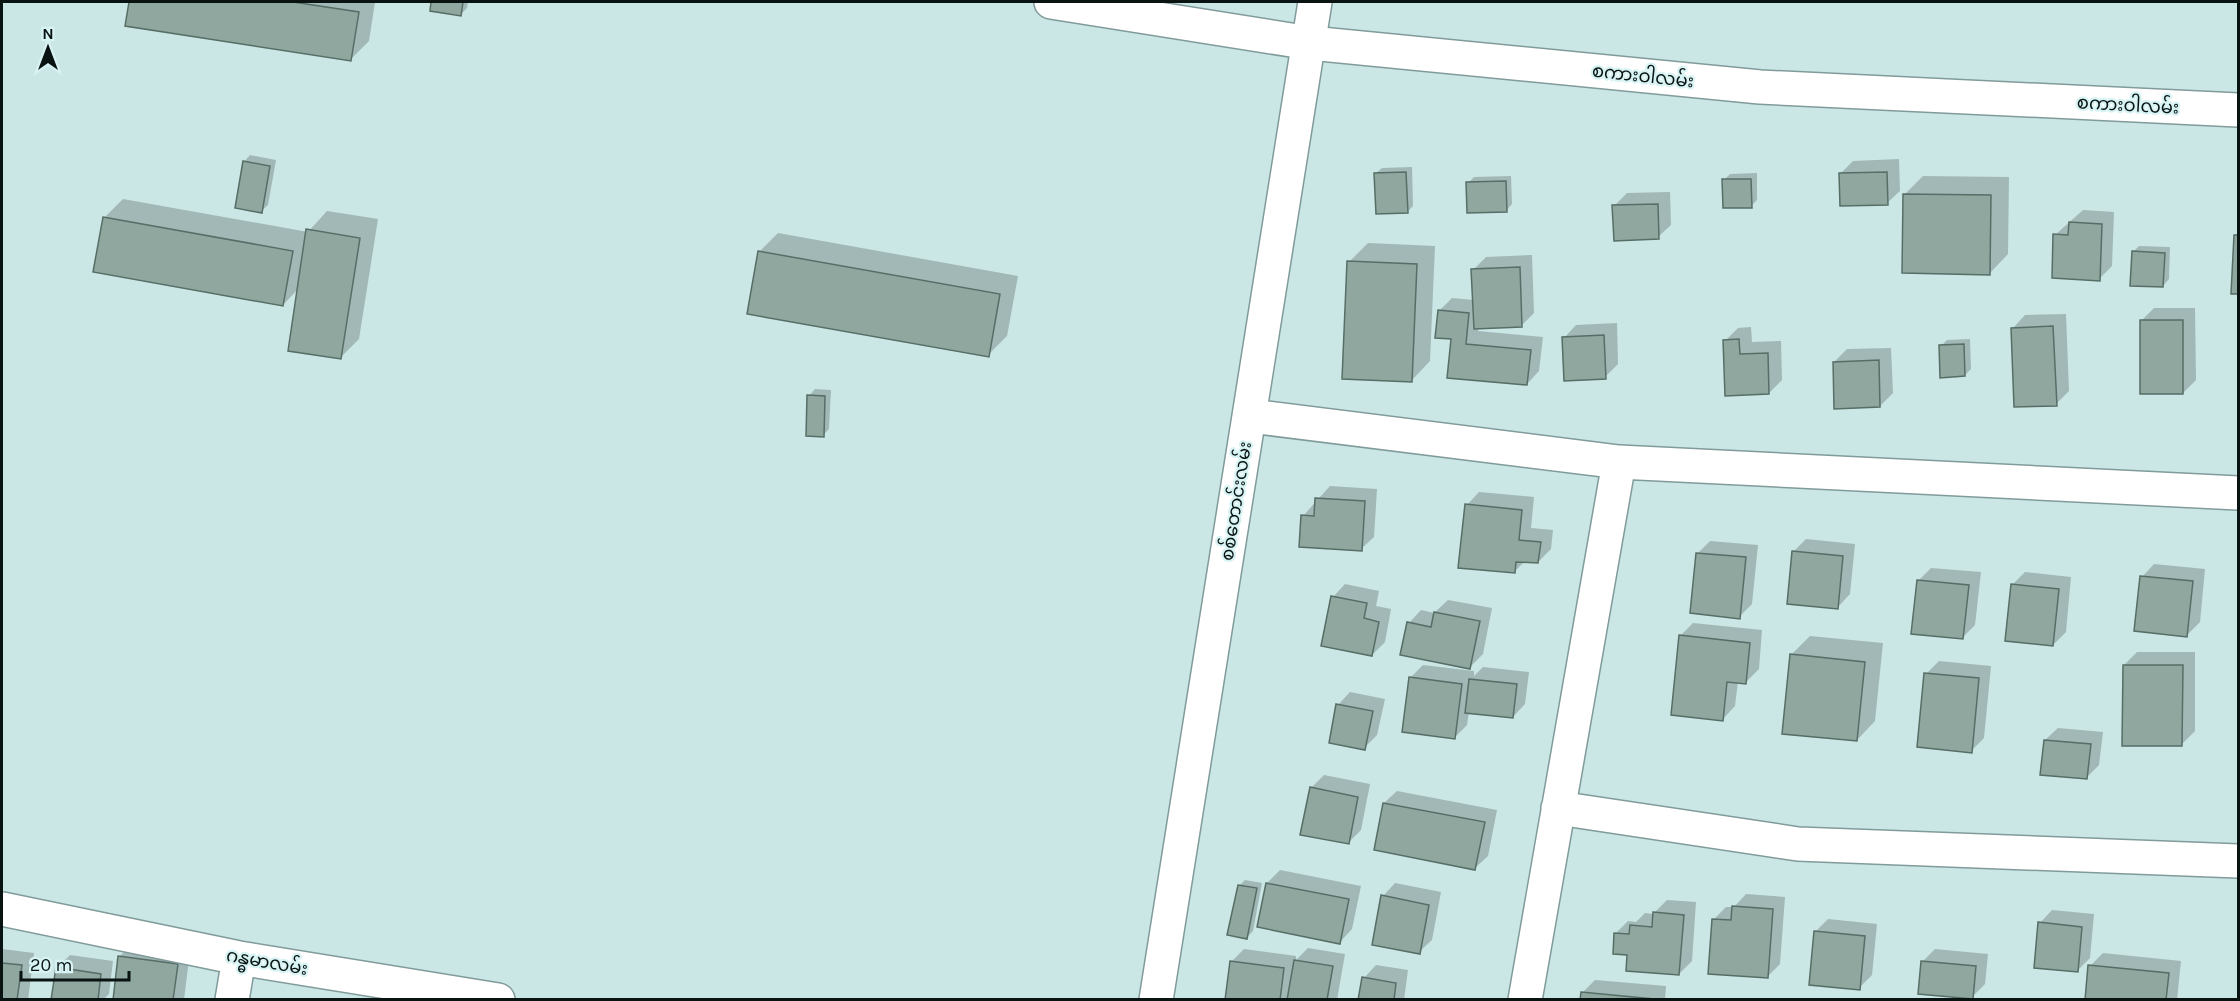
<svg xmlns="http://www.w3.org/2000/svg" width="2240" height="1001" font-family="Karla,'Noto Sans Myanmar',sans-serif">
	<rect width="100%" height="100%" fill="#cae6e5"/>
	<path fill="#0003" d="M130,2H375L369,41L350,60L127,24Z
		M433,2H468L467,8L461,14L431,10Z
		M250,155L276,160L268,205L261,211L244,162Z
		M1899,159L1900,191L1887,203L1840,174L1853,161Z
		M1412,167L1413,206L1407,212L1375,174L1382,168Z
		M1757,173V200L1751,206L1724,180L1730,174Z
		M1511,176L1512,204L1506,211L1468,183L1474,177Z
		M1923,176L2009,177L2008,254L1990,273L1904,195Z
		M1670,192L1671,225L1658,237L1614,206L1627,193Z
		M123,199L308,232L327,211L378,219L359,339L340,358L299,288L283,305L104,218Z
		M2083,210L2114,212L2112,266L2099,279L2055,235Z
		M2238,232V292H2233L2236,235Z
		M778,233L1018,276L1007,336L988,355L759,252Z
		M1368,243L1435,246L1430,361L1412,380L1349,262Z
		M2139,246L2170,247L2169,279L2163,286L2133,252Z
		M1532,255L1534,313L1521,326L1479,327L1478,331L1543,337L1539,371L1527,384L1453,338L1439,311L1452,298L1474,300L1473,270L1486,257Z
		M2154,308H2195L2196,380L2183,393L2141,321Z
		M2066,314L2069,391L2056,404L2013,328L2025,315Z
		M1617,323L1618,364L1605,377L1564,338L1576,325Z
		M1751,327L1752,342L1781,341L1782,380L1769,393L1725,341L1738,328Z
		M1970,339L1971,369L1965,375L1941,346L1947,340Z
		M1891,348L1893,393L1880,406L1834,362L1847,349Z
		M815,389L831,390L829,429L823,435L809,396Z
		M1330,486L1377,489L1374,537L1361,549L1303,516Z
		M1479,492L1534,497L1531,528L1553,530L1551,549L1538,562L1525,561L1514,572L1467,505Z
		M1806,539L1855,544L1850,594L1838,607L1793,552Z
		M1710,541L1758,545L1752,604L1739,617L1698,553Z
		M2154,564L2205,569L2200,622L2187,635L2142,577Z
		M1931,568L1981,572L1975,625L1963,637L1918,581Z
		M2025,572L2071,577L2066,632L2053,645L2012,585Z
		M1345,584L1379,591L1376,606L1391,609L1385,642L1372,655L1333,597Z
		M1448,600L1492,608L1483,654L1470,667L1409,623L1421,610L1434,613Z
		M1693,623L1762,630L1759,669L1746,682L1738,681L1735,706L1723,719L1680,636Z
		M1810,636L1883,643L1875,721L1857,740L1791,655Z
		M2137,652H2195V731L2182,744L2124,665Z
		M1939,661L1991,666L1984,738L1971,751L1926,674Z
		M1423,665L1474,671V676L1483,667L1529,672L1525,704L1513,717L1469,712L1467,725L1455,737L1410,678Z
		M1350,692L1385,699L1377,735L1364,748L1338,705Z
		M2058,728L2103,732L2099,765L2087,777L2045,740Z
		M1324,775L1370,784L1361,830L1348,843L1311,788Z
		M1397,791L1497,810L1488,856L1475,868L1384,803Z
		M1280,870L1361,886L1352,929L1340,942L1267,883Z
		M1245,880L1262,883L1253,931L1247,937L1239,886Z
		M1395,883L1441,892L1432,940L1419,952L1383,896Z
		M1746,894L1785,897L1780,964L1767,977L1713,920L1726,907H1734Z
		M1667,900L1696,902L1692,961L1679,974L1629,953L1615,934L1628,921L1636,922L1645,913L1653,914Z
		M2052,910L2094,914L2090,958L2077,971L2040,923Z
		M1828,919L1877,924L1872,975L1859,988L1815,932Z
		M132,944L190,951L184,1000H114L120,956Z
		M1308,948L1345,954L1337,1000H1226L1231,962L1244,949L1296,956V960Z
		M2,949L34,953L28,1000H2Z
		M1935,949L1988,954L1985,984L1972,997L1922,962Z
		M2103,953L2181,961L2177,1000H2086L2090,966Z
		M70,955L113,961L109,994L103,1000H53L57,968Z
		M1376,965L1408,970L1404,1000H1360L1364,978Z
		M1595,980L1666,986L1665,1000H1581L1582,993Z"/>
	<path fill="#8fa79f" stroke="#576e67" stroke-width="1.5" d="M129,2H293L359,12L351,61L125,26Z
		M431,2H463L461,16L430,11Z
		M243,161L270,166L262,213L235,208Z
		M1406,172L1408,213L1376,214L1374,173Z
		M1887,172L1888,205L1840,206L1839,173Z
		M1722,179H1751L1752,208H1723Z
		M1506,181L1507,212L1467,213L1466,182Z
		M1903,194L1991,195L1990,275L1902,273Z
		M1658,204L1659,239L1614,241L1612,205Z
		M103,217L293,251L283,306L93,272Z
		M2069,222L2102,224L2100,281L2052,278L2053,234L2068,235Z
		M306,229L360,238L341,359L288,351Z
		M2234,235H2238V294H2231Z
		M758,251L1000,294L989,357L747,314Z
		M2132,251L2165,253L2163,287L2130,286Z
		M1347,261L1417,264L1412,382L1342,379Z
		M1520,267L1522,327L1474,329L1471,269Z
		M1438,310L1469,313L1466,344L1531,350L1527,385L1447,378L1451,339L1435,338Z
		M2140,320H2183V394H2140Z
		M2053,326L2057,406L2014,407L2011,328Z
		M1604,335L1606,379L1564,381L1562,337Z
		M1739,339L1740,354L1768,353L1769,394L1725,396L1723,340Z
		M1964,344L1965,376L1940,378L1939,345Z
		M1879,360L1880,407L1834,409L1833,362Z
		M807,395L825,396L824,437L806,436Z
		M1315,498L1365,501L1362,551L1299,547L1301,515L1314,516Z
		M1465,504L1522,510L1519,540L1541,542L1538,563L1516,562L1515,573L1458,568Z
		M1792,551L1843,556L1838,609L1787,604Z
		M1696,553L1746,557L1740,619L1690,613Z
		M2140,576L2193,581L2187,637L2134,631Z
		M1917,580L1969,585L1963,639L1911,634Z
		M2011,584L2059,589L2053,646L2005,641Z
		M1331,596L1367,603L1364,618L1379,622L1372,656L1321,646Z
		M1434,612L1480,621L1470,669L1400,655L1407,622L1431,627Z
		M1679,635L1750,643L1746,684L1727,682L1723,721L1671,715Z
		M1790,654L1865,662L1857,741L1782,734Z
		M2123,665H2183L2182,746H2122Z
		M1924,673L1979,678L1972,753L1917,747Z
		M1409,677L1462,684L1455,739L1402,732Z
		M1469,679L1517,684L1513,718L1465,713Z
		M1336,704L1373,711L1365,750L1329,743Z
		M2044,740L2091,744L2087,779L2040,775Z
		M1310,787L1358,797L1349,844L1300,835Z
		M1383,803L1485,822L1475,870L1374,850Z
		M1266,883L1349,899L1340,944L1257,927Z
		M1238,885L1257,888L1247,939L1227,935Z
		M1381,895L1429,905L1420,954L1372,945Z
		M1732,906L1773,909L1768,978L1708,974L1712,919L1731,920Z
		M1653,912L1684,915L1679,975L1626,971L1627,955L1613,954L1614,933L1629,934L1630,925L1652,927Z
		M2038,922L2082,927L2078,972L2034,968Z
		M1814,931L1865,936L1860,990L1809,985Z
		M118,956L178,964L173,1000H113Z
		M1294,960L1333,966L1327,1000H1287Z
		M1230,961L1284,968L1280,1000H1225Z
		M1921,961L1976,966L1973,999L1918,994Z
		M2,963L22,965L17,1000H2Z
		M2088,965L2169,973L2166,1000H2085Z
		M56,967L101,974L98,1000H51Z
		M1362,977L1396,983L1394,1000H1358Z
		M1581,992L1654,999V1000H1580Z"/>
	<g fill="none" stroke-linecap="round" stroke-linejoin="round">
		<defs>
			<path id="street" d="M1051,2L1310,43L1760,87L2238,110
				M1250,416L1619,462L2238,493
				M1558,808L1798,844L2238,861
				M2,909L239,958L498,1000
				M232,1000L239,958
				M1525,1000L1619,462"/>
			<path id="secondary" d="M1156,1000L1315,2"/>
		</defs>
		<use href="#street" stroke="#819b9a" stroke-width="36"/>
		<use href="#secondary" stroke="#819b9a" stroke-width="36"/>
		<use href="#street" stroke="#fff" stroke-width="33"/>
		<use href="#secondary" stroke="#fff" stroke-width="33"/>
	</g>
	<g text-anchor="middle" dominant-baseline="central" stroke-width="4.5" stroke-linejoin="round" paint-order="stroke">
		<g font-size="18" fill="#091312" stroke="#d7f3f3">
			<text transform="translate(1643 76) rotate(6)">စကားဝါလမ်း</text>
			<text transform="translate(2128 105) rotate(3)">စကားဝါလမ်း</text>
			<text transform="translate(1236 501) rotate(-81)">စစ်တောင်းလမ်း</text>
			<text transform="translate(267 962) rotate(10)">ဂန္ဓမာလမ်း</text>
		</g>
	</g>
	<rect width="2240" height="1001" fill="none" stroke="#091312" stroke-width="6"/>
	<g transform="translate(48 48)" stroke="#d7f3f3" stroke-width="4.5" paint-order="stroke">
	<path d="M0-4.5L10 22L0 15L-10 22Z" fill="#091312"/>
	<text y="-9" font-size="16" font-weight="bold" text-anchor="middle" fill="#091312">N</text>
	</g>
	<path d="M21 971v9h108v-9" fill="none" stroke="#091312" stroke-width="3"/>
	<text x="30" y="971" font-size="18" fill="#091312" stroke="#d7f3f3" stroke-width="4.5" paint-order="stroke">20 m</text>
</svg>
